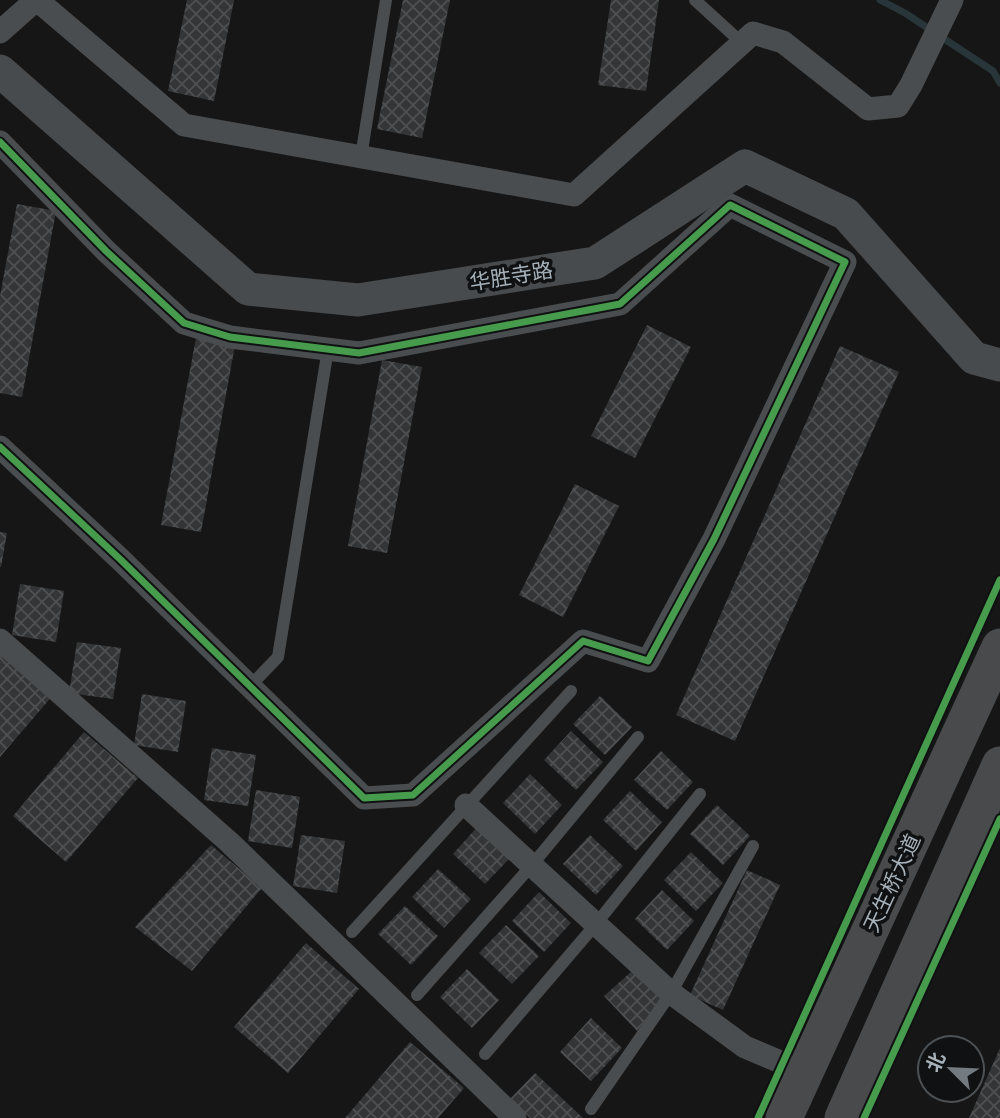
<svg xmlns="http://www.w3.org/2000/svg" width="1000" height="1118" font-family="Montserrat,'Noto Sans SC',sans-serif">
	<defs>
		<pattern id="building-cross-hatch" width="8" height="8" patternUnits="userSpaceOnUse" patternTransform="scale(1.75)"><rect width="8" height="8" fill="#343536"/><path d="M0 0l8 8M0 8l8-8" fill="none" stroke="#4e5051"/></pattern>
	</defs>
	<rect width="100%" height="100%" fill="#161616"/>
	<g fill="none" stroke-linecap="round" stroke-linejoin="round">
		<path stroke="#283639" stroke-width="7" d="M880,0L905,13L993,71L1000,83"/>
	</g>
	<path fill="url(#building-cross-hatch)" d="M187,0H234L214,101L168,91Z
		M403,0H450L422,138L377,129Z
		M611,0H659L646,91L598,85Z
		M17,204L56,211L22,397L0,393V296Z
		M647,325L691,347L635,458L591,436Z
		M196,338L235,345L201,532L161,525Z
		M840,346L899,372L735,741L676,715Z
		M382,360L422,367L387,553L348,546Z
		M575,484L619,506L563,617L519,595Z
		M0,532L7,533L1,567H0Z
		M20,584L64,591L56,642L12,635Z
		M77,642L121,648L113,699L69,693Z
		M0,648L54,694L0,757Z
		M142,694L186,701L178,752L134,745Z
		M600,696L632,727L605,755L573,724Z
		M571,731L603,762L576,790L544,760Z
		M84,732L138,778L66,862L13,816Z
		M212,748L256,755L248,806L204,800Z
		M661,751L693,782L667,810L634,780Z
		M530,774L562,805L535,834L503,803Z
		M256,790L300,797L292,848L248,841Z
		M630,791L662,822L636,851L603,820Z
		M717,805L750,836L723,865L690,834Z
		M479,825L512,856L485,884L453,854Z
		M301,835L345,841L337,893L293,886Z
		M590,835L623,866L596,895L563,864Z
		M211,845L262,888L192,971L135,927Z
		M691,852L723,883L696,911L664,880Z
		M438,869L471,899L444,928L412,897Z
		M747,870L780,885L723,1010L690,995Z
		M662,890L694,921L667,950L635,919Z
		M539,892L571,923L544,952L512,921Z
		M405,906L438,936L411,965L378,934Z
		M506,925L539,956L512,984L479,953Z
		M306,943L359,989L288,1073L234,1027Z
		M467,969L499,1000L472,1028L440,997Z
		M632,971L662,999L637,1031L604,996Z
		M591,1018L622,1048L591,1081L560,1052Z
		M410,1042L464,1088L438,1118H345Z
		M1000,1048V1118H969Z
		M535,1073L583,1118H530L510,1099Z"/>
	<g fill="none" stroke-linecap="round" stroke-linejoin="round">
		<path stroke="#4a4d4f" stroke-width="12" d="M695,0L742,43
			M361,157L386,0
			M250,686L278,657L328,349
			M352,932L571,691
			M417,995L532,865L638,737
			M485,1054L596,924L700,794
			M591,1109L671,993L753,846"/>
		<path stroke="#4a4d4f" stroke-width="23" d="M37,0L184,125L574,195L753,33L783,42L868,109L898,106L911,85L952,0
			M0,32L36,0
			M0,142L106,251L184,323L230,337L359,353L620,304L730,205L845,262L714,539L648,661L583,641L413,795L364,798L121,560L0,447
			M0,640L229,842L515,1118
			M466,805L671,993L745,1047L783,1063"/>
		<path stroke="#484b4e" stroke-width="33" d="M0,71L248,289L358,300L595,263L745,166L846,214L974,358L1000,365"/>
		<path stroke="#484a4b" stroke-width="37" d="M784,1118L1000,647
			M843,1118L1000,765"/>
		<defs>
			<path id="cycleway" d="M0,142L106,251L184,323L230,337L359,353L620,304L730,205L845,262L714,539L648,661L583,641L413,795L364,798L121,560L0,447
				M758,1118L1000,580
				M864,1118L1000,819"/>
		</defs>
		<use href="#cycleway" stroke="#101112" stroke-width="11"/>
		<use href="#cycleway" stroke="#469c4c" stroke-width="7"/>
	</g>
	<g text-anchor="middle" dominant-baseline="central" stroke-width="7" stroke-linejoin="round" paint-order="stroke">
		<g font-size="21" fill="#a6b1b9" stroke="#101112">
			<text transform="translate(511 276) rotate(-9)">华胜寺路</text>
			<text transform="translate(892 883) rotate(-65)">天生桥大道</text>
		</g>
	</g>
	<g transform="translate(951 1069) rotate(294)"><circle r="33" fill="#101112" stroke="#4c5155" stroke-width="2"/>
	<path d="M0-5L12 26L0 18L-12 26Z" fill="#747b80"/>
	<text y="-10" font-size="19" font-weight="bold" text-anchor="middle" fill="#a6b1b9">北</text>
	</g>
</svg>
